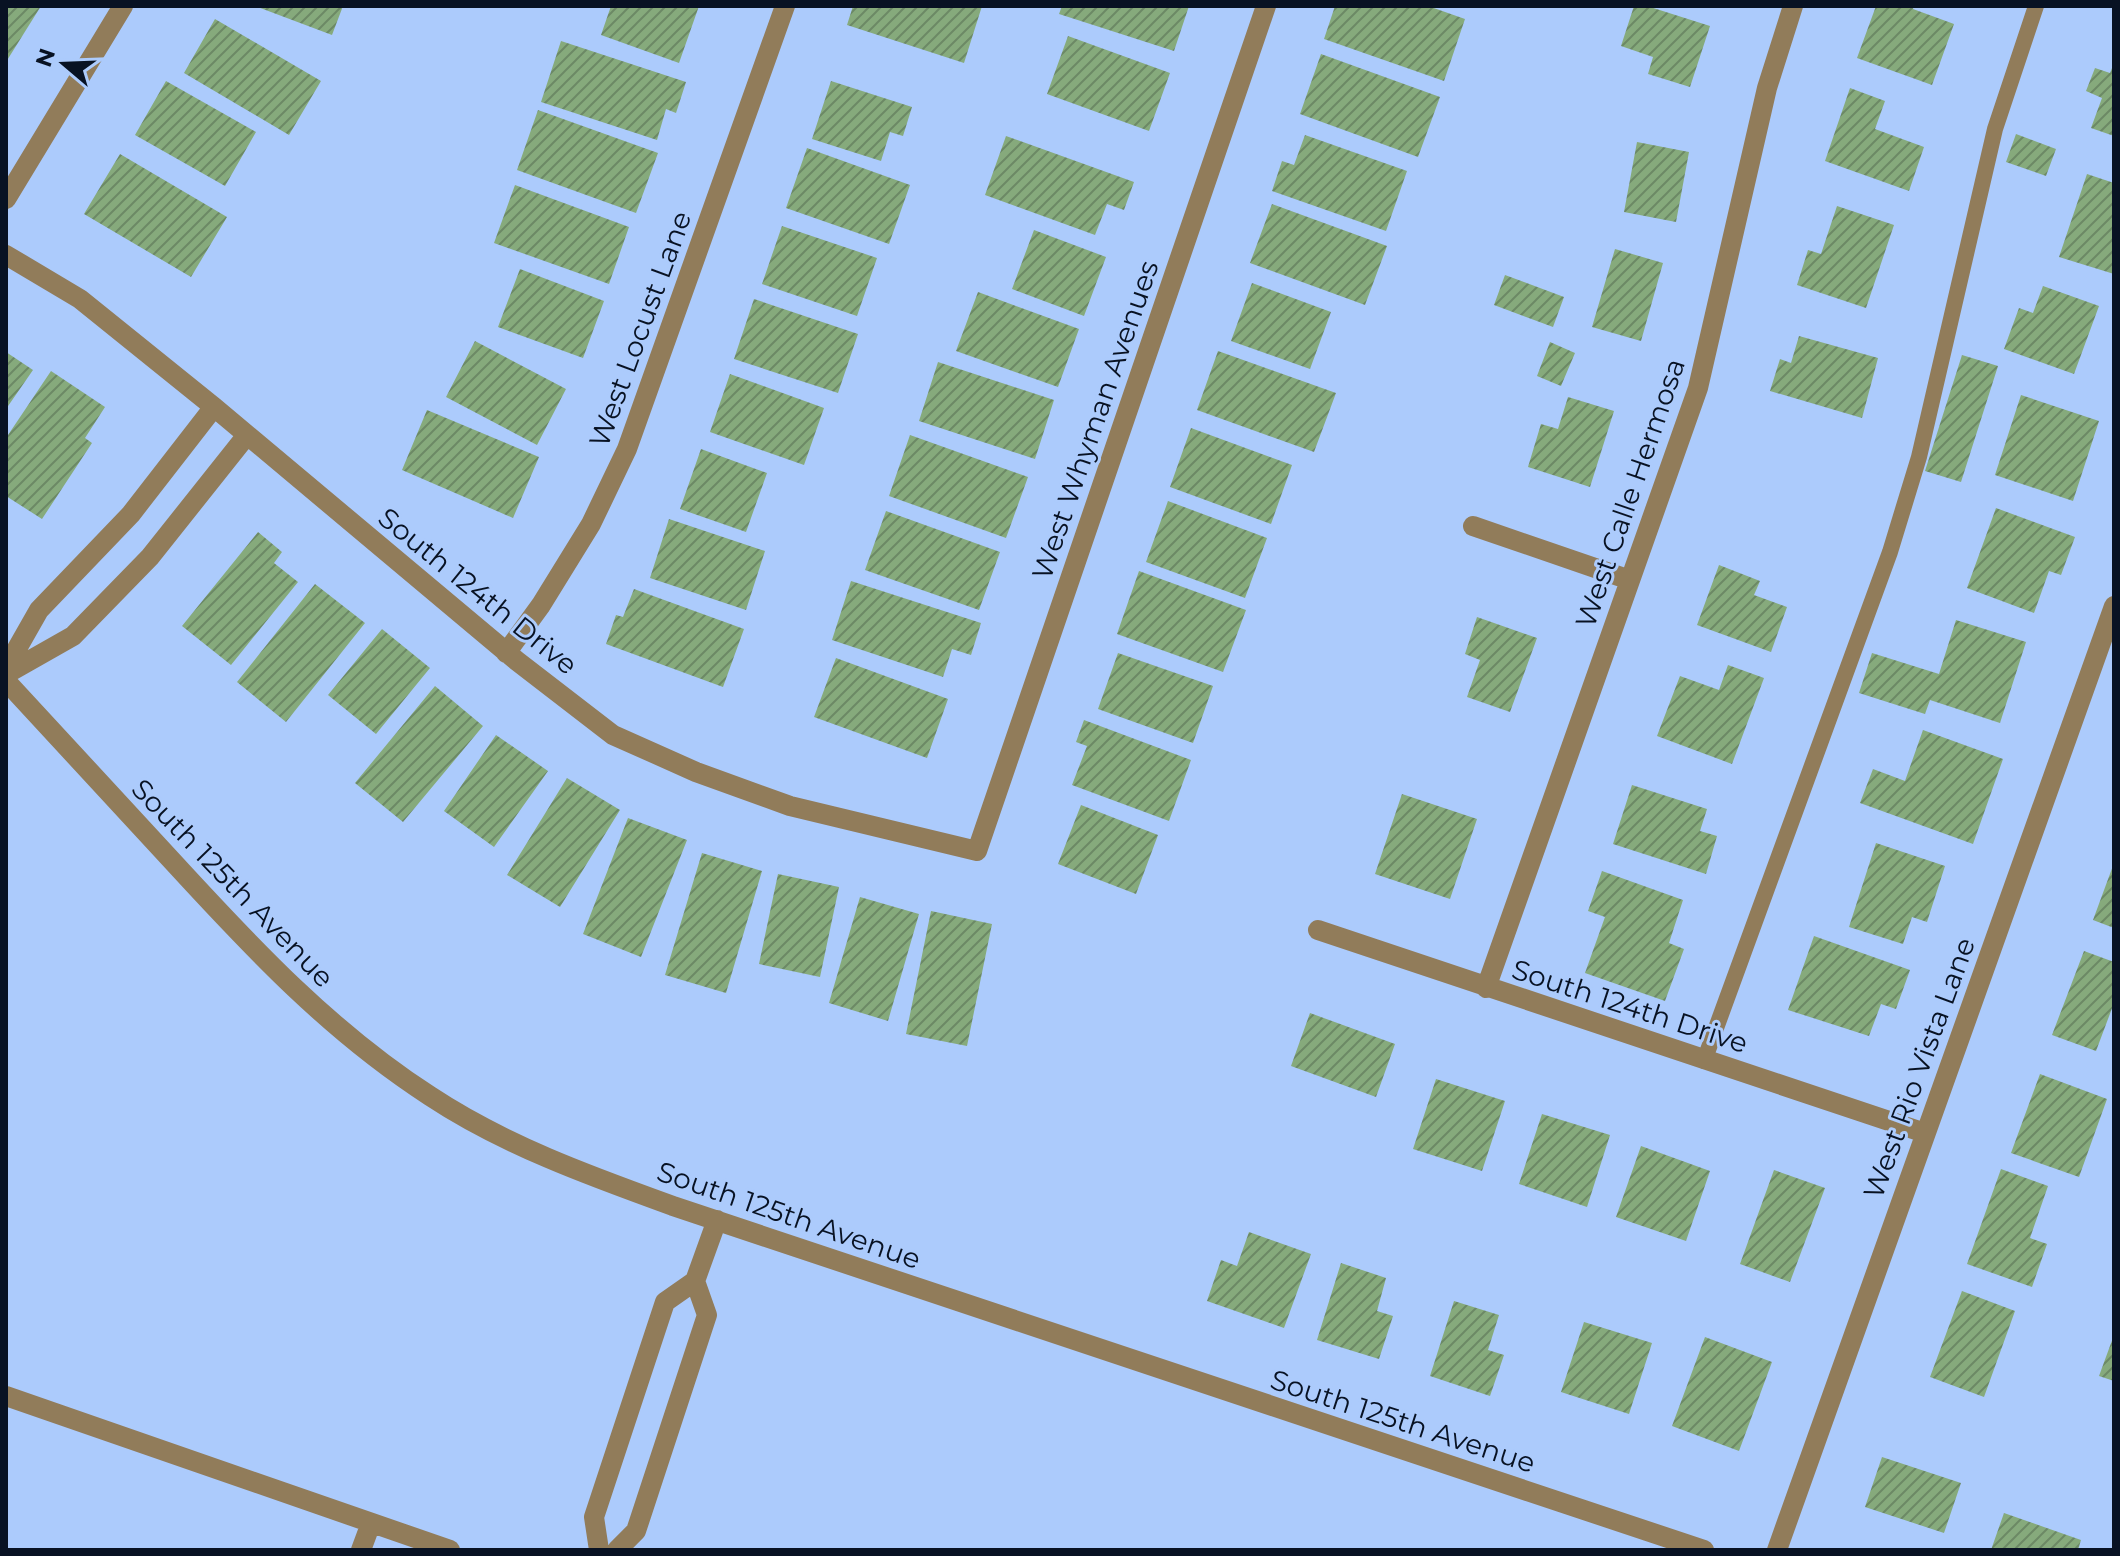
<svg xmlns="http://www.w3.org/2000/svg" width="2120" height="1556" font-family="Montserrat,sans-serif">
	<defs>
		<pattern id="building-hatch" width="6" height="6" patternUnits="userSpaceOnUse" patternTransform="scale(2)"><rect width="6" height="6" fill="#86aa7c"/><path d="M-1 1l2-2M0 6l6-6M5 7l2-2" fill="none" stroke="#6c8965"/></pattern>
	</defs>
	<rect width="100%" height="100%" fill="#accbfc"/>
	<path fill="url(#building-hatch)" d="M6,6H41L6,62Z
		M255,6H343L332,35Z
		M611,6H699L679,63L601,35Z
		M853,6H982L964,63L847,25Z
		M1062,6H1189L1174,51L1059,14Z
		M1335,6H1428L1465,19L1444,81L1324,39Z
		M1634,6H1647L1710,26L1690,87L1648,74L1653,57L1621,46Z
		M1876,6H1914L1913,9L1954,24L1932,85L1857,58Z
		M215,19L321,81L289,135L184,73Z
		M1068,36L1170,73L1149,131L1047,94Z
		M561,41L686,82L676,113L666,109L657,140L541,102Z
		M1321,54L1440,97L1418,157L1300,114Z
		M2114,63V136L2091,128L2102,98L2086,91L2095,68L2110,73Z
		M166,81L256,132L225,186L135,135Z
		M831,81L912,107L903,136L890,132L881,161L812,139Z
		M1850,88L1885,101L1875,129L1924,147L1909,191L1825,161Z
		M538,110L658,153L636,213L517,170Z
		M2016,134L2056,149L2046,176L2006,162Z
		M1305,135L1407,171L1386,231L1272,191L1282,161L1294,165Z
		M1006,136L1134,182L1124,210L1107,204L1095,235L985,195Z
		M1637,142L1689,152L1676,222L1624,212Z
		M807,148L910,185L889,244L786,208Z
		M120,154L227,217L191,277L84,214Z
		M2087,174L2114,183V274L2059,257Z
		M515,185L629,227L609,284L494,243Z
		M1272,204L1387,246L1365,305L1250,263Z
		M1837,206L1894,225L1866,308L1797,285L1808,250L1821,254Z
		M782,226L877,258L857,316L762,284Z
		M1034,230L1106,257L1084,316L1012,289Z
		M1615,249L1663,263L1641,341L1592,327Z
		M520,269L604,301L583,358L498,327Z
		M1505,275L1564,297L1553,327L1494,305Z
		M1252,283L1331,312L1310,369L1231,341Z
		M2043,286L2099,306L2074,374L2004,349L2019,308L2033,313Z
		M978,292L1079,329L1058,387L956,351Z
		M754,299L858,334L838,393L734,359Z
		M1799,336L1878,358L1862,418L1770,391L1780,359L1791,363Z
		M475,341L566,389L537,445L446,397Z
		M1550,342L1575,353L1561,386L1537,376Z
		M1218,351L1336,393L1314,452L1197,410Z
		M6,352L33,370L6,409Z
		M1962,355L1998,366L1961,482L1925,471Z
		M938,362L1054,400L1035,459L919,421Z
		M51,371L105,407L85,438L92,443L42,519L6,496V438Z
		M730,374L824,408L804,465L710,432Z
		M2021,395L2099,421L2073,501L1995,475Z
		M1568,397L1614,411L1590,487L1528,467L1541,424L1558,429Z
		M427,410L539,457L513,518L402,470Z
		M1191,428L1292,465L1271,524L1170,487Z
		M910,435L1028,477L1006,538L889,496Z
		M701,449L767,473L746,532L680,509Z
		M1168,501L1267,538L1245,598L1146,562Z
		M1996,508L2075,537L2061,575L2049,571L2034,613L1967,588Z
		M886,511L1000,552L979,610L865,570Z
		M669,519L765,551L746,610L650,578Z
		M258,532L282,552L274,563L298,582L231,665L182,626Z
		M1719,565L1760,581L1754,595L1787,607L1771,652L1697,625Z
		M1139,571L1246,610L1223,672L1117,634Z
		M851,581L981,623L971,655L952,649L943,677L832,640Z
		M315,584L365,623L286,722L237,682Z
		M634,589L744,629L723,687L606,644L616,615L623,617Z
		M1477,617L1537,638L1510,712L1467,697L1480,660L1465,654Z
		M1956,620L2026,642L2000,723L1930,700L1925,714L1859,693L1872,653L1939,674Z
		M382,629L430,668L376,734L328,695Z
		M1118,653L1213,686L1193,743L1098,709Z
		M836,658L948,699L927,758L814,717Z
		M1728,665L1764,678L1732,764L1657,736L1680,676L1719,690Z
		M435,686L483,726L403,822L355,783Z
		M1084,720L1191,760L1169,821L1072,785L1087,746L1076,742Z
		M1923,730L2003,759L1973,844L1860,803L1873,769L1905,781Z
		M496,735L548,771L494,847L444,811Z
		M567,778L620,810L560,907L507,875Z
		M1632,785L1707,809L1700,831L1717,836L1706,874L1613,844Z
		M1402,794L1477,819L1450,899L1375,874Z
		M1081,805L1158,835L1136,894L1058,864Z
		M628,818L687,840L641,957L583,934Z
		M1876,843L1945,866L1927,922L1912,917L1903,944L1849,927Z
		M702,853L762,871L726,993L665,975Z
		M2114,863V928L2093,920Z
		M1602,871L1683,900L1669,943L1684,949L1665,1001L1585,973L1605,917L1588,911Z
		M778,874L839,887L820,977L759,964Z
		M860,897L919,914L888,1021L829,1003Z
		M931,911L992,924L967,1046L906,1034Z
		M1814,936L1910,970L1896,1009L1881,1004L1869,1036L1788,1010Z
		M2084,951L2114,962V1003L2096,1051L2052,1035Z
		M1310,1013L1395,1044L1376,1097L1291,1066Z
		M2040,1074L2107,1099L2079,1177L2011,1153Z
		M1436,1079L1505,1101L1482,1171L1413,1149Z
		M1542,1114L1610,1135L1587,1207L1519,1184Z
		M1641,1146L1710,1171L1686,1241L1616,1217Z
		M2001,1169L2048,1186L2030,1238L2047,1244L2032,1287L1967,1264Z
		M1774,1170L1825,1188L1790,1282L1740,1264Z
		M1249,1232L1311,1254L1284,1328L1207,1301L1221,1260L1237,1266Z
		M1341,1263L1386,1278L1377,1311L1393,1316L1379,1359L1317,1340Z
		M1962,1291L2015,1311L1984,1397L1930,1377Z
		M1454,1301L1499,1315L1488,1350L1504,1355L1490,1396L1430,1376Z
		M1584,1322L1652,1343L1629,1414L1561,1392Z
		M2114,1335V1381L2099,1376Z
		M1705,1337L1772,1362L1739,1451L1672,1426Z
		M1882,1457L1961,1483L1944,1533L1865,1507Z
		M2004,1513L2081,1540L2078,1550H1991Z"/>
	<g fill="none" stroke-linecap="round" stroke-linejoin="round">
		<path stroke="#917c5a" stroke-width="16" d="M1704,1061L1890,552L1919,457L1995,129L2036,6"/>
		<path stroke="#917c5a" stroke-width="20" d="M6,199L123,6
			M6,255L80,299L214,407L517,661L613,735L696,772L790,806L977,851L1266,6
			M1473,526L1630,580
			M506,653L541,605L591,524L627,449L785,6
			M6,668L39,610L131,514L214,407
			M6,674L73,636L150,557L247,435
			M6,681C62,742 118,803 175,864C254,950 331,1032 430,1096C504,1145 590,1176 673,1206L1704,1550
			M1318,930L1925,1133
			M1486,988L1698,388L1767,88L1793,6
			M6,1396L450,1550
			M361,1550L371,1523
			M599,1550L594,1517L665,1302L695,1281L717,1220
			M617,1550L636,1531L707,1315L695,1281
			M1777,1550L2114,606"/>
	</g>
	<g text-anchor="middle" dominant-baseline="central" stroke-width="6" stroke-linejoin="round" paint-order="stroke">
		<g font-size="28" fill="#081223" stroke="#accbfc">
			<text transform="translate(640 329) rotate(-70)">West Locust Lane</text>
			<text transform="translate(1095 420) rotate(-71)">West Whyman Avenues</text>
			<text transform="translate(1630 493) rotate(-71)">West Calle Hermosa</text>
			<text transform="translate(478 591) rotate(39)">South 124th Drive</text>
			<text transform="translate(233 883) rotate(46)">South 125th Avenue</text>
			<text transform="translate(1630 1006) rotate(18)">South 124th Drive</text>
			<text transform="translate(1919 1068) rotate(-70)">West Rio Vista Lane</text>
			<text transform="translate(789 1215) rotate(19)">South 125th Avenue</text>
			<text transform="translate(1403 1421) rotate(18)">South 125th Avenue</text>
		</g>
	</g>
	<rect width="2120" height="1556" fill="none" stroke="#081223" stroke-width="16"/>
	<g transform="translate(64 64) rotate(289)" stroke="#accbfc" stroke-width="6" paint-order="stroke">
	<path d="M0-6L14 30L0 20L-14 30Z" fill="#081223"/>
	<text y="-12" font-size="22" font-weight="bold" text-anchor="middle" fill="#081223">N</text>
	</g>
</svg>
